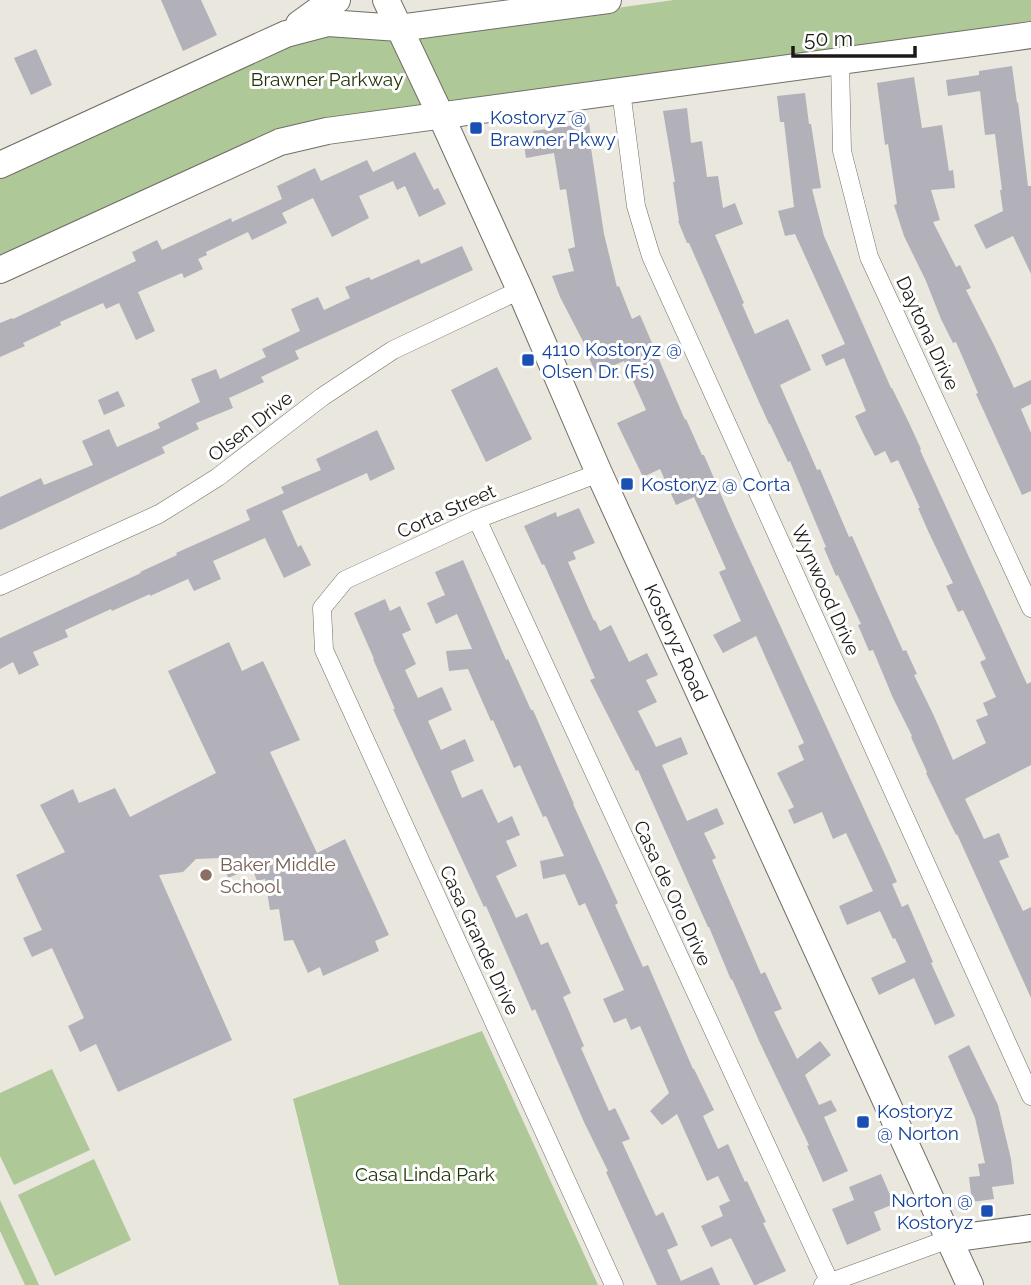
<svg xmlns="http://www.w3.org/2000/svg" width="1031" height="1285" font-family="Raleway,sans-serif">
	<rect width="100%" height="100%" fill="#e9e7de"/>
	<path fill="#aec898" d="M674,0H1031V25L386,114L0,260V179L294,45L317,37L435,33Z
		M482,1031L598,1285H339L293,1099Z
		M52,1069L90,1150L14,1185L0,1156V1093Z
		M94,1159L131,1240L55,1276L18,1195Z
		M0,1200L39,1285H25L0,1231Z"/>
	<path fill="#b2b1b9" d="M161,0H201L217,35L183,51Z
		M36,49L52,85L31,95L14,58Z
		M1012,66L1017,103L1018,102L1028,186H1031V274L1013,236L986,249L974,225L1003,211L1000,190H1002L995,134L985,135L980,91L948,96L946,80L979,75V71Z
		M914,77L922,128L942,125L949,171L953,170L955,188L931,190L940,220L933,222L956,267L960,265L971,288L966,290L994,345L1014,388L1031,380V404L1021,409L1031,433V491L1022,495L976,394L978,393L956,342L953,343L941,319L926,281L904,236L894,205L897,204L888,144L885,145L877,83Z
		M805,93L809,124H811L821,188L812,189L824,236L891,388H892L910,425L921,449L920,450L1027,684L1031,682V765L965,799L984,839L999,833L1009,857L999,861L1023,911L1031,907V998L957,834L956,835L926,773L927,772L911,737L912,736L893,698L873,650L869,651L858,625L861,624L838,575L836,576L824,548L826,547L790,461L788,462L770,424H769L759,402L689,243H687L678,221H679L673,182H675L663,111L687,108L691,143L702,141L707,177L718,176L723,208L735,203L743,224L715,235L744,303L742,304L755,334L788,319L811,370L780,385L817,470L820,469L849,537L852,536L903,651L906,650L917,674L914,675L934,716L953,760L986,743L976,720L988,715L983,703L996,697L980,662L986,659L963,610L958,612L946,586L953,583L929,533L918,508H920L898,460L891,463L885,451L875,456L864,435L855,416L866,411L844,358L826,366L821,355L845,344L795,234L785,236L778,211L794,207L784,122H780L777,96Z
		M589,123L593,148H591L604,234L617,287L619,286L632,319L640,315L685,420L686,419L702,455H704L734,525L887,859L897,882L892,884L902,907L908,904L918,927L933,962L931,963L955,1016L935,1025L914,978L879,995L871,978L906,962L895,938L893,939L880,911L847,925L839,906L873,891L846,833L833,839L822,812L794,824L788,810L794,807L777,773L804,760L798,746L804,743L756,636L723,653L713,635L741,621L719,572L726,569L694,497L676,505L660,469L643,477L617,423L646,410L624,361L596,373L586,352L588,351L560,297L552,276L574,271L568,249L575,247L566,189L560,190L554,153L526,158L524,145L535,144L533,131Z
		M415,152L434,190L438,188L446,204L419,217L405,186L397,190L393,181L359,196L369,218L332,237L313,198L282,213L287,223L252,240L248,232L206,252L207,255L198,259L203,269L184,278L182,273L138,292L155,331L136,340L119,303L106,309L103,303L60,322L61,325L23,343L25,346L0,357V323L12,318L13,319L136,261L132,252L157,240L162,250L231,218L232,222L282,199L277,186L315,168L321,181L367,160L373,172Z
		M462,246L473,270L295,351L299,359L261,377L264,382L229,398L233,408L196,423L199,429L162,447L165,453L0,530V497L41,478L44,485L93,465L82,441L109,429L117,447L160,428L158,423L200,402L191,379L216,369L220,379L266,357L262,349L300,331L291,309L318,297L324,310L350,298L345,287L369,277L371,280L419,259L421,264Z
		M497,367L532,439L486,462L451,390Z
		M118,391L125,406L104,415L98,400Z
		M377,430L395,469L370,481L367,473L282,511L298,547L301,545L311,565L284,578L265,538L213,561L221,579L194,591L188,579L150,596V594L112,611L111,609L65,630L68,637L33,652L39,665L19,675L13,662L0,669V638L141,573L140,572L177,555L176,553L250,520L246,510L284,493L281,487L321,470L316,459Z
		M579,508L595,543L573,552L576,559L568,562L594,621L595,620L600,631L611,625L629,662L647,653L658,675L646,680L657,702L638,711L656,747L681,737L688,754L662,765L687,821L717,808L724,824L704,833L716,858L712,860L761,974L765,972L782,1009L774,1012L797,1059L820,1041L831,1055L805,1075L819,1105L831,1100L837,1111L824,1117L848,1171L823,1182L807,1146L809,1145L760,1043L732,979L731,980L709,927H708L638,770L636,771L590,680L595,678L544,564L542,565L524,526L556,512L557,517Z
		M463,560L506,660L508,659L531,710H533L574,804H573L618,903L615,905L643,967L648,965L693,1069H694L714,1110L703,1116L718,1149L728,1144L745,1182L747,1181L766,1222L763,1223L786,1271L756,1285H754L731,1238L711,1247L701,1226L723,1216L719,1206L730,1201L718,1176L707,1181L677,1114L662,1125L650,1111L669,1093L640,1026L631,1030L626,1018L614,1023L603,999L624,990L585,903L579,906L565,874L543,879L540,861L564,856L546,816L543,817L520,765L514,768L493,720L491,721L468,669L449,671L446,651L472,649L457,614L436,624L427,603L445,595L435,572Z
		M385,599L390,611L400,606L411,630L402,634L416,664L405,670L418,698L442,687L452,710L428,721L441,750L465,739L474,761L451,771L462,798L482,789L498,823L512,816L520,835L506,841L517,866L496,876L516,918L527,913L541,945L548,942L571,993L563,997L584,1046L581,1048L609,1111L615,1108L630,1139L622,1142L656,1216L663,1212L678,1245L667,1250L681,1281L712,1267L720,1285H657L606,1172L608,1171L584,1122L535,1009L532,1011L486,906L484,907L393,709H395L373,659H374L354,613Z
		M229,642L242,671L263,661L300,740L270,752L317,853L345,839L389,935L375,941L379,951L323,976L320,967L308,973L293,940L284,941L279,909L270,910L265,879L257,881L252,868L228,878L222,858L196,859L183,872L159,875L232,1040L118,1092L96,1044L80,1052L68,1026L84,1018L52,948L32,957L23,938L42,930L16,875L65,852L40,805L73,789L79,803L115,788L130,817L216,773L168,671Z
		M969,1045L998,1105L1011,1159L1014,1184L992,1187L994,1199L972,1202L969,1177L980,1176L978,1164L985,1163L975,1118L948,1056Z
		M881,1174L894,1204L874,1212L881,1230L847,1245L832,1209L854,1200L849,1187Z"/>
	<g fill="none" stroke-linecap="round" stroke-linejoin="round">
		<defs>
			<path id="street" d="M840,61L842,151L869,257L1031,608
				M621,91L636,206L651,256L1031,1096
				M599,473L477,519L345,580L322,608L324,650L614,1285
				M477,519L831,1285
				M0,586L159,514L218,477L322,397L393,350L520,290
				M823,1285L949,1239"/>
			<g id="secondary">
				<path id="s1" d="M386,0L441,116L520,290L599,473L970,1285"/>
				<path d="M299,24L324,6L337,0"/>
				<path d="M0,165L286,34L328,23L399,28L608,0"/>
				<path d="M0,270L280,142L327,131L1031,35"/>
				<path d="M949,1239L1031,1228"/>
			</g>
		</defs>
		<use href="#street" stroke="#706e66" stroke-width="19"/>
		<use href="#secondary" stroke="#706e66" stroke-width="28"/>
		<use href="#street" stroke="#fff" stroke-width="18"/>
		<use href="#secondary" stroke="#fff" stroke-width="26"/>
	</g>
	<g fill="#1a4fb4" stroke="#fff" stroke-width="2.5">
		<rect x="469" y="121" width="14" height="14" rx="3.5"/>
		<rect x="521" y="353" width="14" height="14" rx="3.5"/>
		<rect x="620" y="477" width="14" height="14" rx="3.5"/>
		<rect x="856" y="1115" width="14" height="14" rx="3.5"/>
		<rect x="980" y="1204" width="14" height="14" rx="3.5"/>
	</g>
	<circle fill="#8d6e63" stroke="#fff" stroke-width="2.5" cx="206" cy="875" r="7"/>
	<g text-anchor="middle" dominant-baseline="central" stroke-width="6" stroke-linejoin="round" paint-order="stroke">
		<g font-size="19" fill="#203408" stroke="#fff">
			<text x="327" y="79">Brawner Parkway</text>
			<text x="425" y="1174">Casa Linda Park</text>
		</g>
		<g font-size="19" fill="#164399" stroke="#fff" text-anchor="start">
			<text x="490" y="117">Kostoryz @<tspan x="490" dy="22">Brawner Pkwy</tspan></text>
			<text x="542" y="349">4110 Kostoryz @<tspan x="542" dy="22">Olsen Dr. (Fs)</tspan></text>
			<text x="641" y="484">Kostoryz @ Corta</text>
			<text x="877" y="1111">Kostoryz<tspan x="877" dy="22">@ Norton</tspan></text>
			<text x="973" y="1200" text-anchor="end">Norton @<tspan x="973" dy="22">Kostoryz</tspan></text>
		</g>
		<g font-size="19" fill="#1a1916" stroke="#fff">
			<text transform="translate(928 333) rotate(65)">Daytona Drive</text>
			<text transform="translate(250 426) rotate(-38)">Olsen Drive</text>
			<text transform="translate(446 511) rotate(-24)">Corta Street</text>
			<text transform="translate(826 590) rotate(66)">Wynwood Drive</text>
			<text stroke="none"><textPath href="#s1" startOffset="705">Kostoryz Road</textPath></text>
			<text transform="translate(673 893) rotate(65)">Casa de Oro Drive</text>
			<text transform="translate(480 940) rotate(65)">Casa Grande Drive</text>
		</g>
		<g font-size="19" fill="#785e54" stroke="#fff" text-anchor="start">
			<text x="220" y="864">Baker Middle<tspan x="220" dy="22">School</tspan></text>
		</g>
	</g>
	<path d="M793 46v10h122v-10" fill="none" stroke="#1a1916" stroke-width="3.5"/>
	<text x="804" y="46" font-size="21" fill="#1a1916" stroke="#ffffff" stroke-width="5" paint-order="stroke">50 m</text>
</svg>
